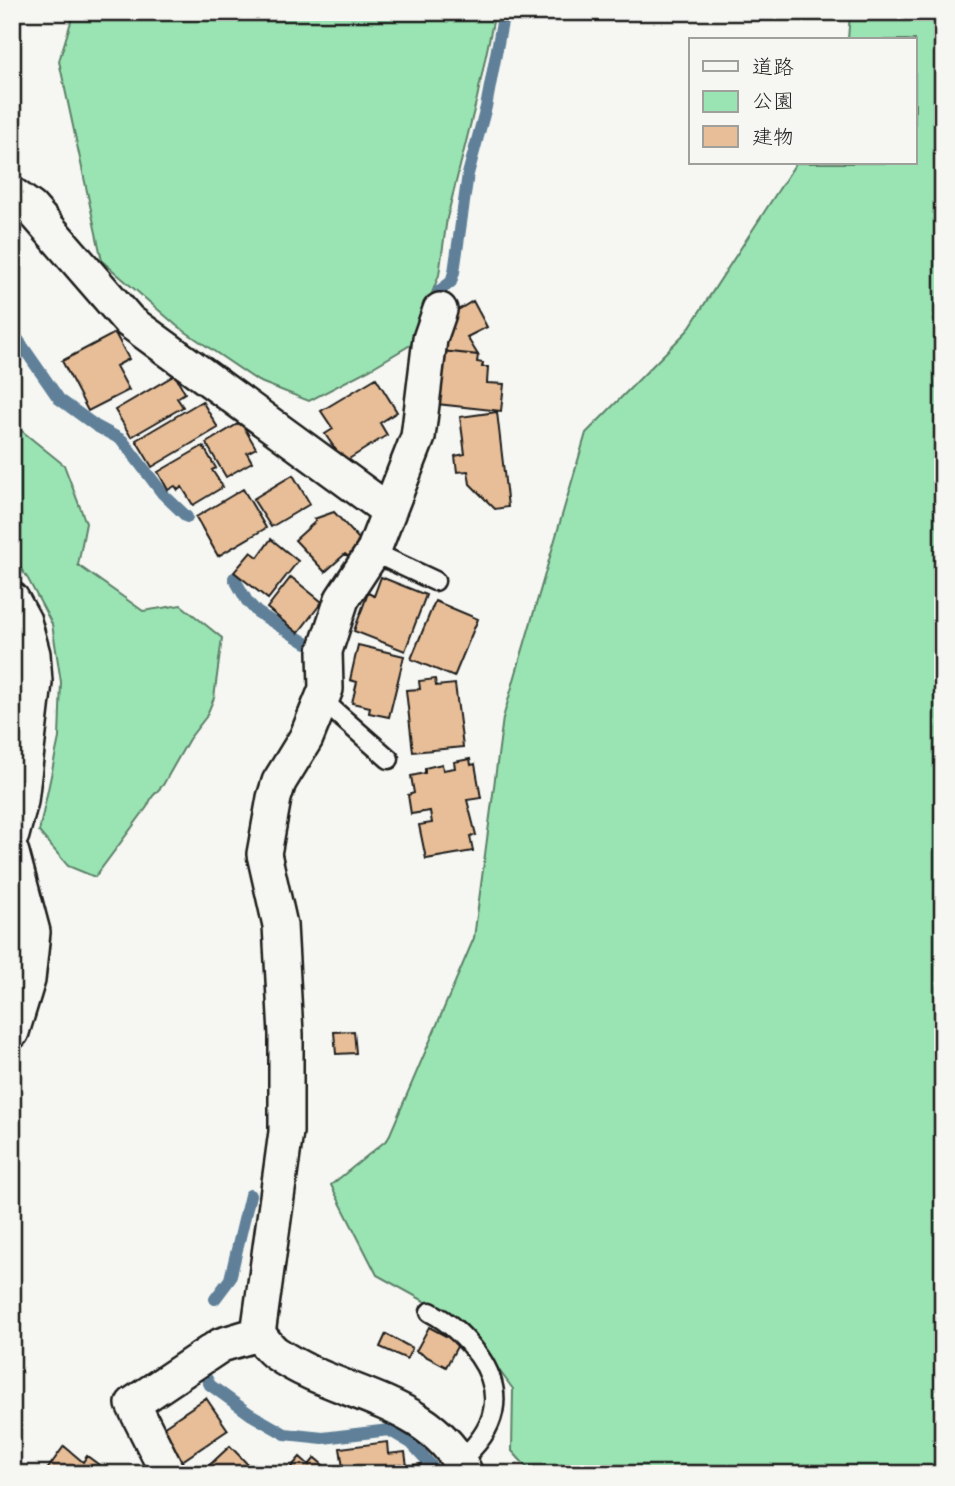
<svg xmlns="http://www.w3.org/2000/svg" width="955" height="1486" font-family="Caveat,'Klee One',sans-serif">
	<rect width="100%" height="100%" fill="#f6f6f2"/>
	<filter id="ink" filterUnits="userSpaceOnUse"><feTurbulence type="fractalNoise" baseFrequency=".0143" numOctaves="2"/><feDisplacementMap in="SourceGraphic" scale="14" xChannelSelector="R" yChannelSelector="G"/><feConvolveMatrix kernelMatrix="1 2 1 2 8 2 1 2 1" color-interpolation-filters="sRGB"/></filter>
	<g filter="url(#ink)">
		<path fill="#9ae4b3" stroke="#5b8068" stroke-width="2" d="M74,12H495L477,98L447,218L439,275L412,344L370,369L309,401L258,381L177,326L102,261L59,61Z
			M850,12H943V1474H533L512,1451L513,1389L464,1323L377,1275L331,1185L388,1139L474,938L503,718L586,433L687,331L796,163H915V40H848Z
			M12,423L64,465L86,523L78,565L143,611L181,605L222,638L214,698L206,717L189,739L163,785L152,797L147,807L95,877L68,866L39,832L59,738L61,682L52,624L28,579L12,556Z"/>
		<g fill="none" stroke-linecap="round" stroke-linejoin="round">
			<path stroke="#5f8098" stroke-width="12" d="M439,291L451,282L454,272L468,174L486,107L504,12
				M12,331L59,399L96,426L122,440L163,494L187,517
				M234,578L247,601L257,612L306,643
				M215,1299L230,1279L250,1195
				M207,1379L210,1385L250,1414L285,1434L323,1438L389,1430L411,1443L431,1465L435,1474"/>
		</g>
		<path fill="#e7be97" stroke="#1c1c1c" stroke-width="2" d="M473,301L487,327L467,337L478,355L442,351L448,316Z
			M115,333L129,359L116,366L129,390L88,411L62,361Z
			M442,351L478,355L477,362L483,363L482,367H488L487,383L504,384L501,411L437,404Z
			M175,375L185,393L177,398L183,407L131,437L115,410Z
			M376,378L397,412L380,423L387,435L344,462L325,434L333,429L321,411Z
			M202,401L218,428L152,467L136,440Z
			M497,412L508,507L495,509L470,484L468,471L457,472L455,456L465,454L460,417Z
			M241,422L256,448L247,453L252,462L226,477L206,443Z
			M203,446L216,468L212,470L223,487L193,505L182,487L178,490L175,486L168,490L158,472Z
			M293,475L310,504L271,527L253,499Z
			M243,489L266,528L218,556L196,517Z
			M334,512L360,540L349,557L345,554L325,572L295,540L316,521L314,519Z
			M271,539L298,561L268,599L234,572L251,552L258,557Z
			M291,577L322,602L298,633L267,608Z
			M381,577L426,595L405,651L354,631L368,593L374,596Z
			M435,601L478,619L454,677L411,659Z
			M358,645L404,656L389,717L369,713L370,707L352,703L357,682L350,680Z
			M435,679L436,686L455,684L463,747L413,752L406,690L420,689L419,681Z
			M470,759L471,765L475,764L481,798L467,800L476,835L470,836L473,851L426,859L419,825L432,823L430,811L411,814L408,795L414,793L411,776L425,773V768L442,764L443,770L455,768L454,762Z
			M354,1031L356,1053L336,1054L334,1032Z
			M429,1327L459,1343L446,1367L416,1351Z
			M386,1334L412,1348L407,1359L380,1347Z
			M206,1398L228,1430L182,1461L160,1429Z
			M387,1442L388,1454L405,1452L407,1466L421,1464L422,1474H344L340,1448Z
			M64,1446L83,1462L87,1456L106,1470L103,1474H44Z
			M230,1446L257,1474H200Z
			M300,1457L309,1465L315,1458L333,1474H285Z"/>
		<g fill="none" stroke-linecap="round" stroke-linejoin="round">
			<defs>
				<path id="lane" d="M373,552L435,581
					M320,703L331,708L389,759
					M430,1312C451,1323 465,1337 479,1356C506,1395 496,1430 460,1460"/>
				<path id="street" d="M12,194L31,208L129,321L389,511
					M440,310L430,339L418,437L373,552L342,599L325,651L326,689L306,738L279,782L274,798L264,854L280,925L286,1034V1132L258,1334C264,1340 269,1349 277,1354C337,1396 433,1399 466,1474
					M12,599L24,621L33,654L35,682L21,801L12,835
					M12,853L33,932L28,980L12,1032
					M168,1474L133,1404L221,1345L258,1334"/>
			</defs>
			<use href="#lane" stroke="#1c1c1c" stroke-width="23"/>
			<use href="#street" stroke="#1c1c1c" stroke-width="38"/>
			<use href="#lane" stroke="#f6f6f2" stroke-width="18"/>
			<use href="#street" stroke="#f6f6f2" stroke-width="33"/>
		</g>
	</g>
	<rect width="955" height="1486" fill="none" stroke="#f6f6f2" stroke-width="42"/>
	<rect x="21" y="21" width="913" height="1444" fill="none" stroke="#1c1c1c" stroke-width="2.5" filter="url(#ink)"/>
	<rect x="689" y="38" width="228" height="126" fill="#f6f6f2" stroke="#9f9f9c" stroke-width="2"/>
	<rect x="703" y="61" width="35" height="10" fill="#f6f6f2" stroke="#9f9f9c" stroke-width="2"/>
	<text x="752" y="74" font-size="21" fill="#1c1c1c">道路</text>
	<rect x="703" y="91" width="35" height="21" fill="#9ae4b3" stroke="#9f9f9c" stroke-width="2"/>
	<text x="752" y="108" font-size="21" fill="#1c1c1c">公園</text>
	<rect x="703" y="126" width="35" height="21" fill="#e7be97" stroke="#9f9f9c" stroke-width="2"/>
	<text x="752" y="144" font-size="21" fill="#1c1c1c">建物</text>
</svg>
